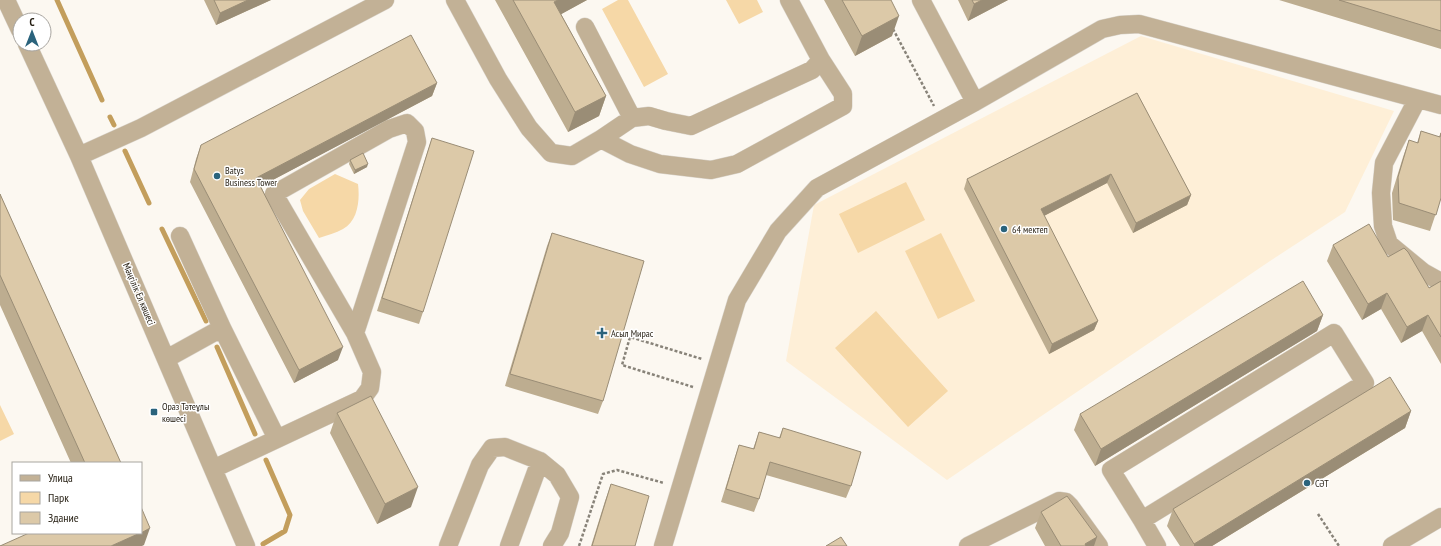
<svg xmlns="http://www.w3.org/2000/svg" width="1441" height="546" font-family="'PT Sans Narrow',sans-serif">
	<rect width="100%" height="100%" fill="#fcf8f1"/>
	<path fill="#feefd7" d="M1141,36L1394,111L1345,212L1270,261L947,480L786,361L814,205Z"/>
	<path fill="#f6d8a7" d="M618,0H628L668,74L644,87L602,9Z
		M726,0H757L763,12L739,24Z
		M335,174L358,184C360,200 358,221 343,229C336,233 327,235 319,238L303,211L300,200L309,189Z
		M906,182L925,220L858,253L839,214Z
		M941,233L975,301L938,319L905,251Z
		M876,311L948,391L908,427L835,348Z
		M0,405L14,434L0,441Z"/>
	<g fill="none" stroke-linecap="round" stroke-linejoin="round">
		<path stroke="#c39e5c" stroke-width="5" d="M57,0L102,100
			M110,117L114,125
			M125,151L149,203
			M162,229L206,321
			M217,347L255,434
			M263,544L285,531L290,515L266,460"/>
		<defs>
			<path id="minor" d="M6,0L20,30
				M455,0L498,79L529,128L551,153L572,156L601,139L632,118L649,116L666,121L691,126L812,70L821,60L789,0
				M921,0L975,102
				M585,27L632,118
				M27,44L79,156L246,546
				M1417,100L1384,163L1381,193L1383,226L1389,244L1423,272L1441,282
				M601,139L630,154L660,164L711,170L737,164L843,106V94L821,60
				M79,156L141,128L385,0
				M222,328L277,439
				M1334,333L1365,383L1142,520L1111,470Z
				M166,359L222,328L180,236
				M213,469L362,399L370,388L372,372L355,333L274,194L389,129L407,123L415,131L417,142L355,333
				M1142,520L1157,546
				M448,546L480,465L492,448L505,447L540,461
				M509,546L540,461L557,475L570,497L560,533L552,546
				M663,546L737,300L778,231L817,188L975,102L1102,29L1120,25L1139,24L1441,105
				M968,546L1059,501L1066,502L1070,506L1099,546
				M1392,546L1441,517"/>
		</defs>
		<use href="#minor" stroke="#dad5cd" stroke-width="19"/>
		<path stroke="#888379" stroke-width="2.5" stroke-dasharray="3 2" stroke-linecap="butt" d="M893,29L934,106
			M693,387L622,365L630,337L702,359
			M1318,514L1339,546
			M579,546L603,474L617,470L664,483"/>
		<use href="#minor" stroke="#c2b196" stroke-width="18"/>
	</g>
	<path fill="#bdad90" d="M204,0H271L216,25Z
		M495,0H587L561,14L606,96L599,116L568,132Z
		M824,0H891L892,36L855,56Z
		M958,0H1008L968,21Z
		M1279,0H1441V49Z
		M437,83L432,96L261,186L338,360L294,383L190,182L196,159L201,145Z
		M1137,93L1191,195L1187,205L1133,233L1107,183L1044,216L1098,321L1094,330L1049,354L964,189L967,179Z
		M1421,131L1439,137L1441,132V198L1430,231L1393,220L1392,193L1403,157L1409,140L1417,143Z
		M432,138L423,312L419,324L377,311L428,150Z
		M350,160L367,167L354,174L349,164Z
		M0,194L121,463H71L0,305Z
		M552,233L603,401L598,414L505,386L547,246Z
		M1333,245L1388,257L1429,288L1441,281V364L1422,331L1401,343L1381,309L1362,320L1327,261Z
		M1323,315L1317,331L1095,466L1074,430L1080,414Z
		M1411,411L1405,428L1212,546H1180L1167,526L1173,509Z
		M337,413L411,507L377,524L330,433Z
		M783,428L851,486L846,498L766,475L759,499L754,512L721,502L735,457L739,445L753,449L759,432L779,438Z
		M611,484L635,546H591L605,501Z
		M1041,512L1094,546H1045L1035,528Z"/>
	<path fill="#9a8d76" d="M248,0H271L216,25L220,13Z
		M558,0H587L547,22L554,2Z
		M982,0H1008L968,21L974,4Z
		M899,16L892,36L855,56L862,36Z
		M437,83L432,96L252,191L256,178Z
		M606,96L599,116L568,132L575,112Z
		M368,164L367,167L354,174L355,170Z
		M1111,174L1107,183L1038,219L1041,209Z
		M1191,195L1187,205L1133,233L1136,223Z
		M1387,293L1381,309L1362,320L1368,304Z
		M1323,315L1317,331L1095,466L1101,449Z
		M1428,315L1422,331L1401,343L1407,327Z
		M1098,321L1094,330L1049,354L1052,344Z
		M343,347L338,360L294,383L299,370Z
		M1411,411L1405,428L1212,546H1194V544Z
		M418,487L411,507L377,524L385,504Z
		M150,528L144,545L142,546H111Z
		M1097,537L1094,546H1084L1085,544Z"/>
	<path fill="#dcc9a8" stroke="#9a8d76" d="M214,0H248L220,13Z
		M513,0H558L554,2L606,96L575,112Z
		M842,0H891L899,16L862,36Z
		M972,0H982L974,4Z
		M1339,0H1441V31Z
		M411,35L437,83L256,178L343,347L299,370L194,169L201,145Z
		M1137,93L1191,195L1136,223L1111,174L1041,209L1098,321L1052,344L967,179Z
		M1421,131L1440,137L1441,133V198L1436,215L1399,203L1398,177L1409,140L1418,143Z
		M432,138L474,151L423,312L382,298Z
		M363,153L368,164L355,170L350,160Z
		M0,194L121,463H85L0,275Z
		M1369,224L1388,257L1404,248L1408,252L1429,288L1441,281V337L1428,315L1407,327L1387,293L1368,304L1333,245Z
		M552,233L644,261L603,401L510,374Z
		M1303,281L1323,315L1101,449L1080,414Z
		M1390,377L1411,411L1194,544L1173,509Z
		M371,396L418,487L385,504L337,413Z
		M783,428L861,452L851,486L770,462L759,499L726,489L739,445L754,449L759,432L780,438Z
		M611,484L649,496L635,546H592Z
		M1067,496L1097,537L1085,544L1086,546H1061L1041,512Z
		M141,507L150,528L141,533Z
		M29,533H140L111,546H0Z
		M841,537L847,546H826Z"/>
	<g fill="#2a637c" stroke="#fff" stroke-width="1.5">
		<circle cx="217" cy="176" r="4"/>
		<circle cx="1004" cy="229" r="4"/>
		<path d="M600 327h4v4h4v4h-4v4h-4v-4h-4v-4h4z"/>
		<rect x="150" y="408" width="8" height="8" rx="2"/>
		<circle cx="1307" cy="483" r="4"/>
	</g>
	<g text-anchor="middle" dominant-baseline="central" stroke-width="3" stroke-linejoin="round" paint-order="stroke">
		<g font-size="10" fill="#251e12" stroke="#fff" text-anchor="start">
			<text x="225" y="170">Batys<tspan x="225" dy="12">Business Tower</tspan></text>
			<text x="1012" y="229">64 мектеп</text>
			<text x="611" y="333">Асыл Мирас</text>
			<text x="162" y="406">Ораз Тәтеұлы<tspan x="162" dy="12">көшесі</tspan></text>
			<text x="1315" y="483">СӘТ</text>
		</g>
		<g font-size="10" fill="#251e12" stroke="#fff">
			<text transform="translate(139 294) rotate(67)">Мәңгілік Ел көшесі</text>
		</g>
	</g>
	<rect x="12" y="462" width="130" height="72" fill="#ffffff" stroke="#a8a5a0"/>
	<rect x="20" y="475" width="20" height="6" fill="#c2b196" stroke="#a8a5a0"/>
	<text x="48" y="482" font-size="12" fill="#251e12">Улица</text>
	<rect x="20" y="492" width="20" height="12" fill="#f6d8a7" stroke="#a8a5a0"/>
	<text x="48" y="502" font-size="12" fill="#251e12">Парк</text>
	<rect x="20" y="512" width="20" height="12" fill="#dcc9a8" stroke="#a8a5a0"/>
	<text x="48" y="522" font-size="12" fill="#251e12">Здание</text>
	<g transform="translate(32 32)"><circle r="19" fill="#ffffff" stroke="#a8a5a0"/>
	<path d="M0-3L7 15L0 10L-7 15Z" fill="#2a637c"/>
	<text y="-6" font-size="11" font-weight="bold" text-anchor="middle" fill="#251e12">С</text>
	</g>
</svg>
